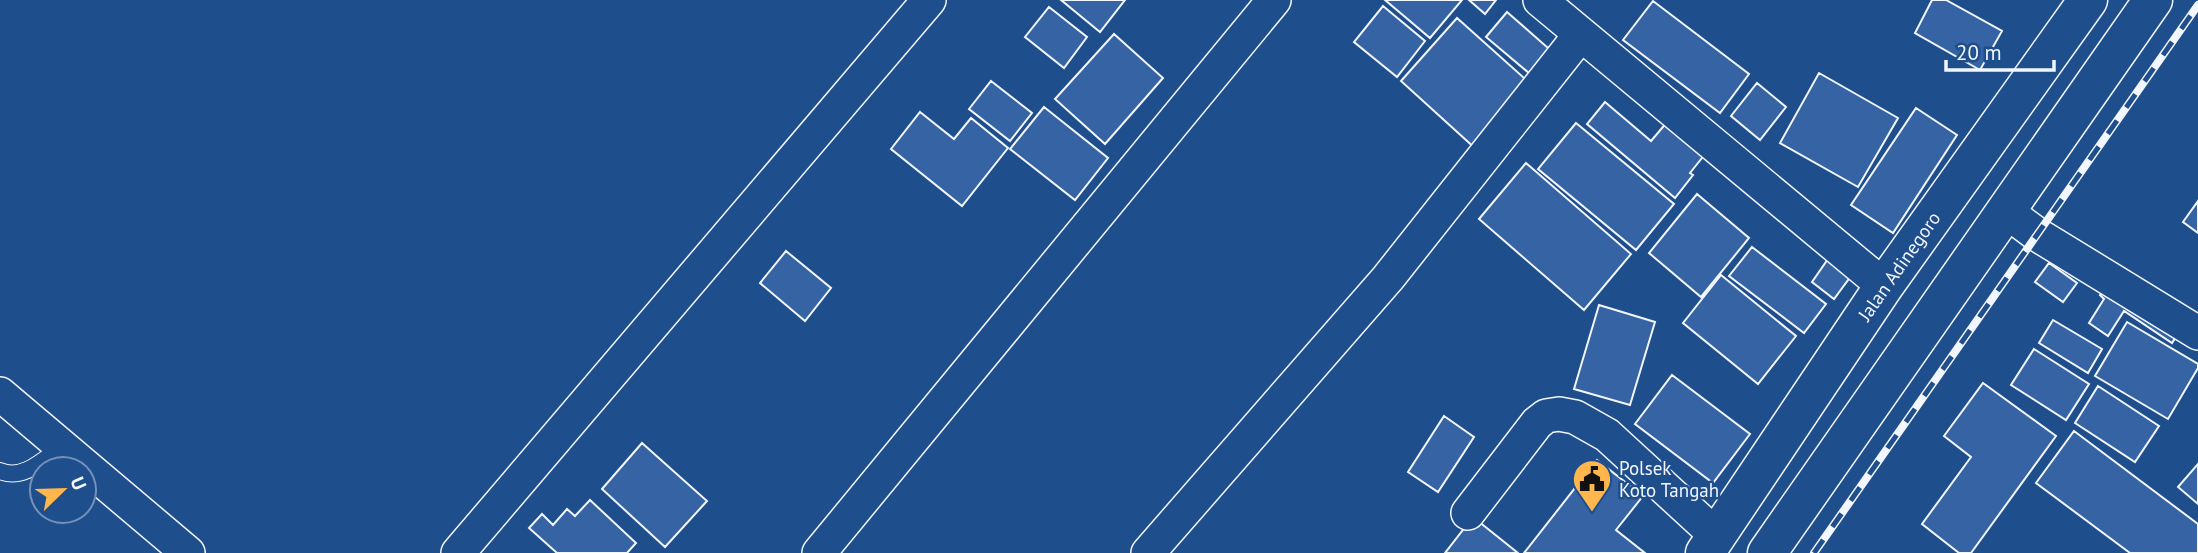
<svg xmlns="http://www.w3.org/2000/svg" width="2198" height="553" font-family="'PT Sans',sans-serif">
<rect width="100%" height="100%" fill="#1f4e8c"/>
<path fill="#3563a3" stroke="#f2f6ff" stroke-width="2" d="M 1061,0 L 1125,0 L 1100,32 Z
M 1385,0 L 1462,0 L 1430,38 Z
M 1469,0 L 1496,0 L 1485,14 Z
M 1932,0 L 1946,0 L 2002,31 L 1980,70 L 1915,33 Z
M 1653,1 L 1749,74 L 1720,113 L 1623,40 Z
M 1383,6 L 1425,41 L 1397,77 L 1354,42 Z
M 1049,7 L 1087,37 L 1064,68 L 1025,37 Z
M 1507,12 L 1556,55 L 1536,79 L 1486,37 Z
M 1457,18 L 1533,86 L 1477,150 L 1401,81 Z
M 1114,34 L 1163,78 L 1105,144 L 1055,99 Z
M 1819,73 L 1898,118 L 1858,187 L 1780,143 Z
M 991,81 L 1032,113 L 1010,141 L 969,109 Z
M 1757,83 L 1786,107 L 1760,140 L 1731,116 Z
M 1605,102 L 1651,141 L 1668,121 L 1706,153 L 1690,173 L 1693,175 L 1675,198 L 1587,124 Z
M 1044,107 L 1108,158 L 1075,200 L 1010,149 Z
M 1916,108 L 1957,135 L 1893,233 L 1851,205 Z
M 920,112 L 954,139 L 971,118 L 1008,148 L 962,206 L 891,149 Z
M 1576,123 L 1674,204 L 1636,250 L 1538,169 Z
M 1526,163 L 1631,254 L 1584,310 L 1479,219 Z
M 1697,194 L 1749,238 L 1701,297 L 1649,253 Z
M 2198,201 L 2198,233 L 2183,222 Z
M 1752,247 L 1826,304 L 1804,333 L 1729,276 Z
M 786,251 L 831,288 L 805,321 L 760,283 Z
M 1828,259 L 1851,276 L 1834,299 L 1812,282 Z
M 2049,263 L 2077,283 L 2063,302 L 2035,282 Z
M 1721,275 L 1796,336 L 1758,384 L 1683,323 Z
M 2110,280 L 2181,329 L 2172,343 L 2124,311 L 2108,336 L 2089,323 L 2104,299 L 2100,295 Z
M 1599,305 L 1655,322 L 1630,405 L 1574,389 Z
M 2053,320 L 2102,349 L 2088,373 L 2039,343 Z
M 2127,322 L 2198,364 L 2198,368 L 2168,419 L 2095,376 Z
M 2034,349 L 2089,384 L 2066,420 L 2011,385 Z
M 1672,375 L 1750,434 L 1713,483 L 1635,424 Z
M 1983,383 L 2056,436 L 1971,553 L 1959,553 L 1922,524 L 1971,457 L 1944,436 Z
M 2098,386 L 2159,426 L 2135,462 L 2075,423 Z
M 1444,416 L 1474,437 L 1438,492 L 1408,472 Z
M 2074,431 L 2198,524 L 2198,553 L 2130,553 L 2036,483 Z
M 642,443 L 707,501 L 665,547 L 602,489 Z
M 1597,460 L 1643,496 L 1616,530 L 1645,553 L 1524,553 Z
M 2198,464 L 2198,504 L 2178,487 Z
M 590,500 L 636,543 L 627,553 L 557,553 L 529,528 L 542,514 L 553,525 L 567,509 L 575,516 Z
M 1473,517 L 1518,553 L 1445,553 Z"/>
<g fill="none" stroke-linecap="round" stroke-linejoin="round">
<g stroke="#f2f6ff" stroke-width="18">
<path id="lane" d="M 0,471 C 23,481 44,459 61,447"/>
</g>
<g stroke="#f2f6ff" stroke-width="36">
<path id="street" d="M 1540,0 L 1884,286
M 2007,212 L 2038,235 L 2198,333
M 0,394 L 188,553
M 1468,513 L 1537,423 L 1546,416 L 1559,414 L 1575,417 L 1607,435 L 1717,536
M 458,553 L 929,0
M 819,553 L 1274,0
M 1148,553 L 1388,278 L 1581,34"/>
</g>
<g stroke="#f2f6ff" stroke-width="41">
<path id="highway" d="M 1705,553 L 1884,286 L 2088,0
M 1767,553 L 2153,0"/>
</g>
<use href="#lane" stroke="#1f4e8c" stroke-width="16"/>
<use href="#street" stroke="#1f4e8c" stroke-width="33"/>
<use href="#highway" stroke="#1f4e8c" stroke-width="38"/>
<g stroke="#f2f6ff" stroke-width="8">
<path id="rail" d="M 1814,553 L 2198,5"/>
</g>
<use href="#rail" stroke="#1f4e8c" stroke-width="5" stroke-dasharray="16" stroke-linecap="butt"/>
</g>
<defs>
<g id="civic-pin" transform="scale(2.0125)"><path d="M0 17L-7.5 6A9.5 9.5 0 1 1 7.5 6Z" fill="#ffb74d" stroke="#1f4e8c"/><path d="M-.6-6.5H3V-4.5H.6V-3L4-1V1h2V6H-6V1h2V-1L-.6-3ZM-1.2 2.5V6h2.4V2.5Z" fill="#111"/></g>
</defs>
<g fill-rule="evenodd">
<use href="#civic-pin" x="1592" y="479"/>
</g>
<g text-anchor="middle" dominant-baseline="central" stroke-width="5" stroke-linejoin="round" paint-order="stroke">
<g font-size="19" fill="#f2f6ff" stroke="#1f4e8c">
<text transform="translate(1899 266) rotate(-55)">Jalan Adinegoro</text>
</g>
<g font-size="19" fill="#f2f6ff" stroke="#1f4e8c" text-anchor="start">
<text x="1619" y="468">Polsek<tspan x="1619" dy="22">Koto Tangah</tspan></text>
</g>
</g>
<g transform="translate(63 490) rotate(67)"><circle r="33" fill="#1f4e8c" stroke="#7391ba" stroke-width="2"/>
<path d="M0-5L12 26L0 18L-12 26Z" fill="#ffb74d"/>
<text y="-10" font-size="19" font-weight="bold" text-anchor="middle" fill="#f2f6ff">U</text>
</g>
<path d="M1946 60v10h108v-10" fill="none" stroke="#f2f6ff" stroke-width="3.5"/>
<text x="1956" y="60" font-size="21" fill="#f2f6ff" stroke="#1f4e8c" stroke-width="5" paint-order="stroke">20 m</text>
</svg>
